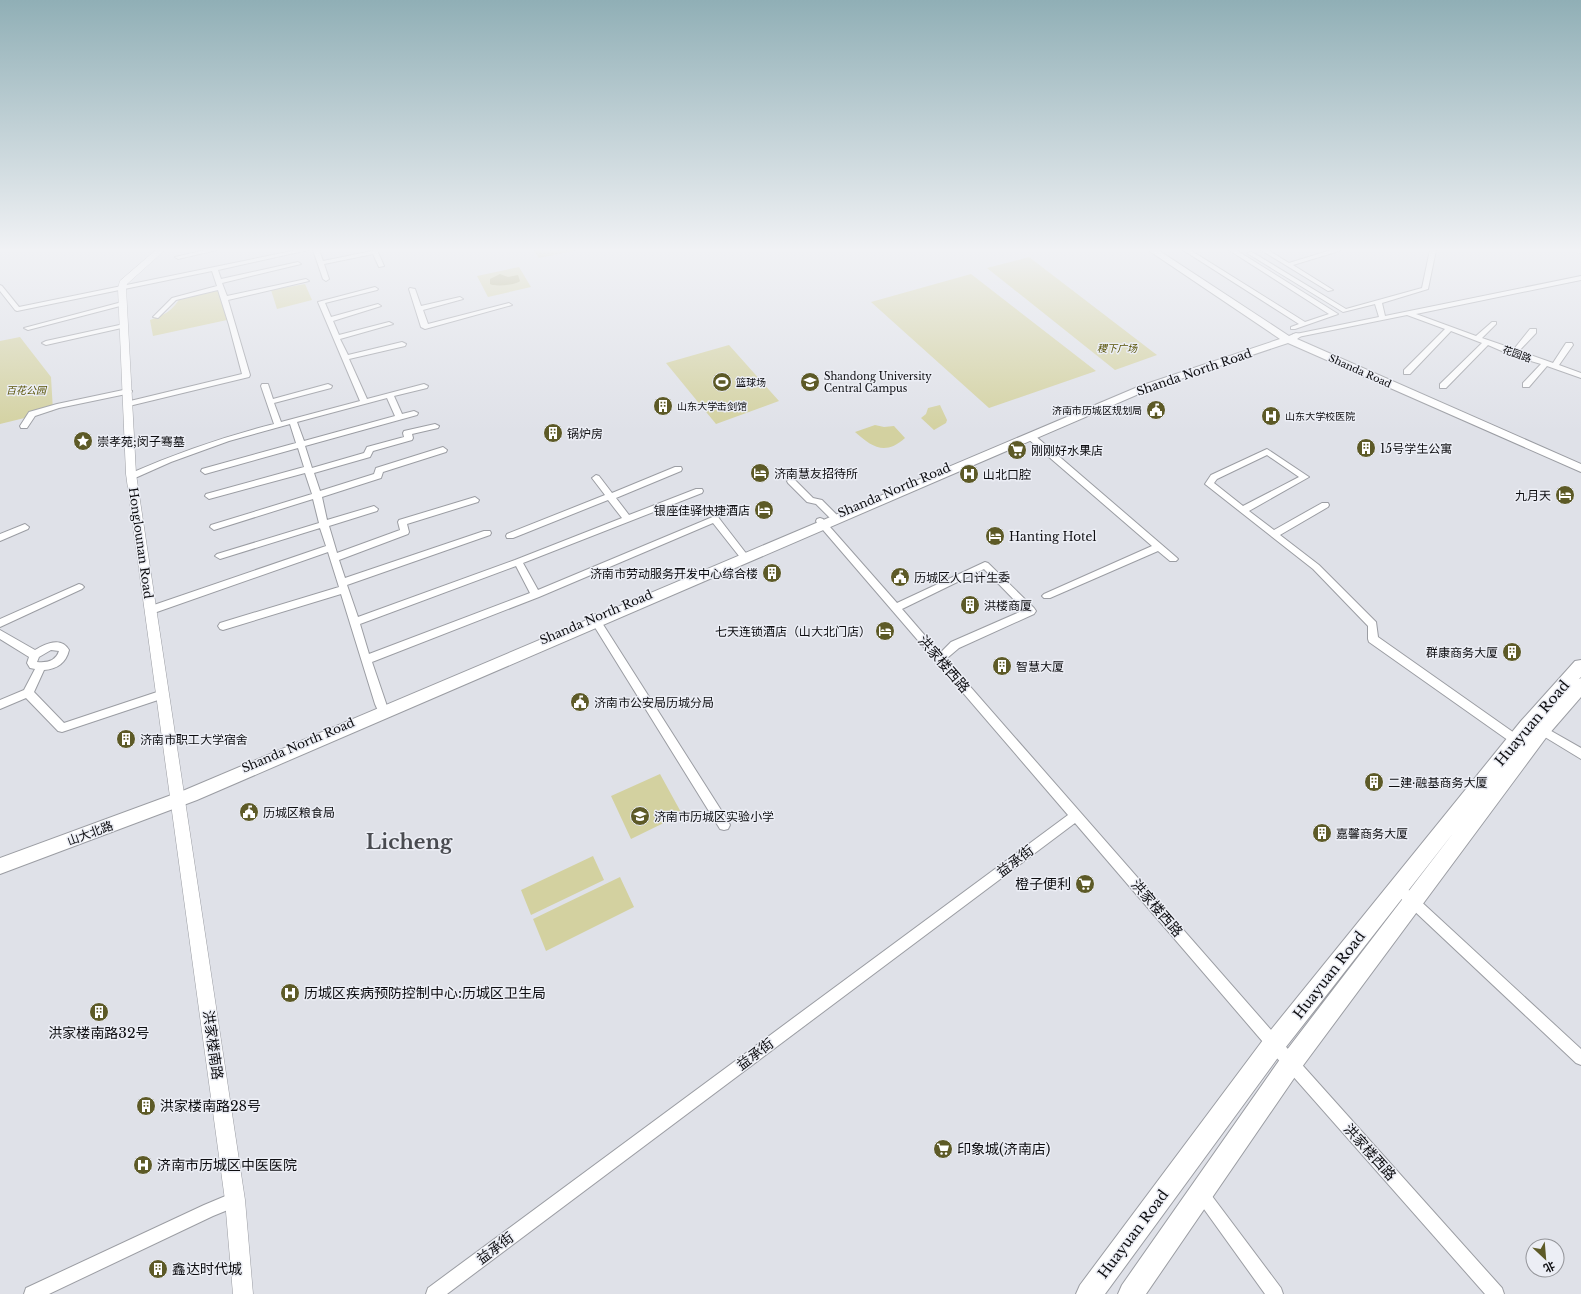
<svg xmlns="http://www.w3.org/2000/svg" width="1581" height="1294" font-family="'Libre Baskerville','Noto Sans SC',serif">
<rect width="100%" height="100%" fill="#dfe1e8"/>
<path fill="#d3d1a0" d="M 533,250 L 579,250 L 539,258 Z
M 1029,257 L 1153,352 L 1157,355 L 1115,370 L 987,268 Z
M 519,267 L 531,287 L 488,297 L 477,276 Z
M 971,274 L 1096,371 L 989,408 L 871,302 Z
M 305,284 L 312,300 L 277,309 L 271,290 Z
M 218,290 L 227,320 L 153,336 L 150,320 C 166,314 171,312 180,298 Z
M 20,337 L 51,377 L 53,411 L 0,424 L 0,341 Z
M 729,345 L 779,401 L 716,424 L 666,363 Z
M 940,405 L 947,420 L 946,423 L 934,430 L 921,418 L 926,414 L 928,408 Z
M 875,425 L 884,427 L 894,426 L 905,438 C 885,456 872,447 855,432 Z
M 660,774 L 682,814 L 631,839 L 611,796 Z
M 593,856 L 604,880 L 531,915 L 521,890 Z
M 620,877 L 634,907 L 546,951 L 533,919 Z"/>
<path fill="#aca86b" d="M 500,274 L 508,277 L 518,275 L 520,281 C 516,285 495,287 490,284 L 490,279 Z"/>
<g fill="none" stroke-linecap="round" stroke-linejoin="round">
<g stroke="#9b9da3" stroke-width="2">
<path id="minor" d="M 206,250 L 217,250 L 178,259 L 175,257 Z
M 297,250 L 308,250 L 218,270 L 221,279 L 298,262 L 301,264 L 222,283 L 227,296 L 306,279 L 309,281 L 228,300 L 250,375 L 249,377 L 129,406 L 125,404 L 126,402 L 242,374 L 229,325 L 218,290 L 176,300 L 158,318 L 153,317 L 172,298 L 217,286 L 212,271 L 17,311 L 15,310 L 0,291 L 0,285 L 2,286 L 19,307 Z
M 313,250 L 319,250 L 323,261 L 377,250 L 384,266 L 379,267 L 373,254 L 324,264 L 329,279 L 326,281 L 323,279 Z
M 1183,250 L 1190,250 L 1305,322 L 1329,314 L 1229,250 L 1236,250 L 1338,314 L 1295,329 L 1291,329 L 1291,327 L 1299,324 Z
M 1261,250 L 1268,250 L 1289,263 L 1331,250 L 1340,250 L 1339,251 L 1293,265 L 1333,290 L 1328,291 Z
M 1430,250 L 1436,250 L 1428,289 L 1382,303 L 1385,316 L 1581,276 L 1581,280 L 1416,314 L 1476,336 L 1492,322 L 1496,322 L 1496,324 L 1482,338 L 1514,349 L 1530,329 L 1536,329 L 1536,333 L 1519,351 L 1553,363 L 1566,343 L 1572,343 L 1573,345 L 1559,365 L 1581,373 L 1581,378 L 1547,366 L 1529,387 L 1523,387 L 1523,383 L 1541,364 L 1511,355 L 1488,345 L 1446,388 L 1440,388 L 1440,384 L 1482,343 L 1451,331 L 1410,374 L 1404,374 L 1404,370 L 1445,329 L 1407,315 L 1293,338 L 1293,334 L 1296,334 L 1379,317 L 1375,304 L 1343,312 L 1247,253 L 1252,252 L 1346,309 L 1422,288 Z
M 375,287 L 378,289 L 377,290 L 325,303 L 331,317 L 378,304 L 381,306 L 333,321 L 339,335 L 389,322 L 393,324 L 340,339 L 348,355 L 402,342 L 406,344 L 405,346 L 349,359 L 367,399 L 424,384 L 428,386 L 427,388 L 394,396 L 402,414 L 414,411 L 418,413 L 417,415 L 305,446 L 312,468 L 364,453 L 367,447 L 404,437 L 403,433 L 404,431 L 435,424 L 439,426 L 438,428 L 412,434 L 413,438 L 412,440 L 373,451 L 370,457 L 314,473 L 320,491 L 374,474 L 376,468 L 443,447 L 447,450 L 446,452 L 383,472 L 381,478 L 322,497 L 327,520 L 374,506 L 378,509 L 377,511 L 329,526 L 337,553 L 400,530 L 398,522 L 399,520 L 475,497 L 479,500 L 478,502 L 407,524 L 409,532 L 408,534 L 339,560 L 345,578 L 484,531 L 490,531 L 491,533 L 490,535 L 347,585 L 358,617 L 515,560 L 622,518 L 608,500 L 513,538 L 507,538 L 506,536 L 507,534 L 605,495 L 592,478 L 596,475 L 599,476 L 612,493 L 675,467 L 681,467 L 682,469 L 681,471 L 616,498 L 629,515 L 696,489 L 702,489 L 703,491 L 702,493 L 523,563 L 538,590 L 715,516 L 718,517 L 745,552 L 747,554 L 745,556 L 739,556 L 713,523 L 539,597 L 372,662 L 389,712 L 388,715 L 384,716 L 380,715 L 375,704 L 341,594 L 223,630 L 220,629 L 218,626 L 220,623 L 339,587 L 328,552 L 154,613 L 148,613 L 146,610 L 148,607 L 326,546 L 320,528 L 220,559 L 215,556 L 217,554 L 319,523 L 313,499 L 214,530 L 210,527 L 211,525 L 312,494 L 305,473 L 209,499 L 205,496 L 206,494 L 304,467 L 298,448 L 205,474 L 201,471 L 202,469 L 296,443 L 290,424 L 229,441 L 171,462 L 135,478 L 132,479 L 128,476 L 129,474 C 177,453 223,437 274,424 L 261,386 L 262,384 L 268,384 L 273,399 L 328,384 L 332,386 L 331,388 L 274,403 L 281,422 L 360,401 L 318,302 ZM 387,398 L 395,416 L 304,441 L 297,422 ZM 516,566 L 530,593 L 369,654 L 360,624 Z
M 410,288 L 415,289 L 421,306 L 460,297 L 463,299 L 423,310 L 428,324 L 509,303 L 512,305 L 425,329 L 421,327 L 409,289 Z
M 122,302 L 124,303 L 124,305 L 28,330 L 24,328 Z
M 124,324 L 126,325 L 126,327 L 46,345 L 42,343 L 46,341 Z
M 128,389 L 132,391 L 131,393 L 59,408 L 35,416 L 27,428 L 21,428 L 20,426 L 29,412 L 57,404 Z
M 1030,433 L 1033,434 L 1176,557 L 1178,559 L 1176,561 L 1170,561 L 1158,551 L 1050,598 L 1044,598 L 1042,596 L 1044,594 L 1152,546 L 1027,438 L 1026,436 Z
M 1267,449 L 1309,477 L 1249,511 L 1274,530 L 1322,503 L 1328,503 L 1329,505 L 1328,507 L 1280,535 L 1319,565 L 1376,622 L 1378,637 L 1520,737 L 1521,740 L 1520,743 L 1516,745 L 1512,743 L 1369,642 L 1368,639 L 1368,626 L 1313,569 L 1205,484 L 1211,475 ZM 1267,455 L 1299,477 L 1243,506 L 1214,483 L 1217,479 Z
M 791,478 L 794,479 L 813,498 L 822,500 L 836,514 L 837,516 L 836,518 L 830,518 L 816,504 L 807,502 L 788,483 L 787,481 Z
M 820,518 L 823,519 L 897,603 L 985,562 L 988,563 L 1034,608 L 1036,611 L 1034,614 L 959,648 L 946,659 L 1279,1039 L 1502,1288 L 1504,1294 L 1485,1294 L 1269,1049 L 1075,823 L 447,1294 L 426,1294 L 428,1288 L 1068,815 L 817,523 L 816,521 L 817,519 ZM 984,569 L 1024,610 L 951,642 L 940,653 L 902,609 Z
M 25,524 L 29,527 L 28,529 L 0,541 L 0,534 Z
M 79,584 L 82,585 L 84,587 L 82,589 L 0,627 L 0,619 Z
M 594,614 L 597,615 L 728,821 L 730,825 L 728,829 L 724,830 L 720,829 L 591,621 L 589,618 L 591,615 Z
M 0,630 L 35,650 C 45,644 61,636 69,650 C 66,663 57,669 44,670 L 34,692 L 64,723 L 163,690 L 167,691 L 168,694 L 167,697 L 62,732 L 58,731 L 26,698 L 0,709 L 0,700 L 24,690 L 35,669 L 30,668 L 27,663 L 29,657 L 0,639 ZM 51,650 L 59,651 C 56,661 47,663 37,662 L 39,657 Z
M 1539,724 L 1581,748 L 1581,759 L 1535,731 L 1534,728 L 1535,725 Z
M 1398,882 L 1402,884 L 1581,1049 L 1581,1065 L 1576,1063 L 1394,892 L 1392,888 L 1394,884 Z
M 1201,1185 L 1206,1188 L 1281,1288 L 1283,1294 L 1265,1294 L 1196,1198 L 1193,1193 L 1196,1188 Z
M 235,1192 L 240,1195 L 243,1200 L 240,1205 L 213,1216 L 49,1294 L 24,1294 L 26,1288 L 204,1205 Z"/>
</g>
<g stroke="#9b9da3" stroke-width="1">
<path id="tertiary" d="M 156,250 L 165,250 L 127,284 L 126,288 L 136,474 L 245,1200 L 253,1294 L 233,1294 L 225,1200 L 126,474 L 118,288 L 120,281 Z
M 1572,250 L 1581,250 L 1581,253 L 1573,252 Z"/>
</g>
<g stroke="#9b9da3" stroke-width="2">
<path id="secondary" d="M 1148,250 L 1158,250 L 1289,336 L 1296,333 L 1300,334 L 1301,336 L 1297,339 L 1581,464 L 1581,472 L 1288,343 L 1148,390 L 197,800 L 0,874 L 0,858 L 185,790 L 1140,386 L 1280,339 Z"/>
</g>
<g stroke="#9b9da3" stroke-width="2">
<path id="primary" d="M 1581,660 L 1581,677 L 1579,679 L 1581,678 L 1581,697 L 1548,735 L 1299,1071 L 1146,1294 L 1118,1294 L 1122,1285 L 1283,1055 L 1454,832 L 1282,1052 L 1105,1294 L 1076,1294 L 1080,1285 L 1266,1036 L 1521,721 L 1575,661 Z"/>
</g>
<use href="#minor" fill="#fff" fill-rule="evenodd"/>
<use href="#tertiary" fill="#fff" fill-rule="evenodd"/>
<use href="#secondary" fill="#fff" fill-rule="evenodd"/>
<use href="#primary" fill="#fff" fill-rule="evenodd"/>
</g>
<linearGradient id="sky" x2="0" y2="1"><stop stop-color="#90afb6"/><stop offset="0.58" stop-color="#f1f2f5"/><stop offset="1" stop-color="#f1f2f5" stop-opacity="0"/></linearGradient>
<rect width="1581" height="431" fill="url(#sky)"/>
<defs>
<g id="stadium-disc" transform="scale(1)"><circle r="9.5" fill="#5d5a27" stroke="#eceef5"/><path d="M0-5a6.5 5 0 1 0 0 10a6.5 5 0 1 0 0-10ZM-3.5-1.8h7v3.6h-7Z" fill="#fff"/></g>
<g id="university-disc" transform="scale(1)"><circle r="9.5" fill="#5d5a27" stroke="#eceef5"/><path d="M0-5L7-2L0 1L-7-2ZM-4 1L0 2.5L4 1V4Q0 6-4 4Z" fill="#fff"/></g>
<g id="building-disc" transform="scale(1)"><circle r="9.5" fill="#5d5a27" stroke="#eceef5"/><path d="M-4-6H4V6H1V3H-1V6H-4ZM-2.5-4.3h1.7v1.8h-1.7ZM.8-4.3h1.7v1.8H.8ZM-2.5-1h1.7V.8h-1.7ZM.8-1h1.7V.8H.8Z" fill="#fff"/></g>
<g id="civic-disc" transform="scale(1)"><circle r="9.5" fill="#5d5a27" stroke="#eceef5"/><path d="M-.6-6.5H3V-4.5H.6V-3L4-1V1h2V6H-6V1h2V-1L-.6-3ZM-1.2 2.5V6h2.4V2.5Z" fill="#fff"/></g>
<g id="hospital-disc" transform="scale(1)"><circle r="9.5" fill="#5d5a27" stroke="#eceef5"/><path d="M-5-5h3v3.5h4V-5h3V5h-3V1.5h-4V5h-3Z" fill="#fff"/></g>
<g id="sight-disc" transform="scale(1)"><circle r="9.5" fill="#5d5a27" stroke="#eceef5"/><path d="M0-6L1.8-2.2L6-1.7L2.9 1.2L3.7 5.4L0 3.3L-3.7 5.4L-2.9 1.2L-6-1.7L-1.8-2.2Z" fill="#fff"/></g>
<g id="supermarket-disc" transform="scale(1)"><circle r="9.5" fill="#5d5a27" stroke="#eceef5"/><path d="M-6-5.5h2.5l.6 2H6L4.5 2H-2.5L-4.4-4H-6ZM-1.5 3.2a1.3 1.3 0 1 0 .1 0ZM3 3.2a1.3 1.3 0 1 0 .1 0Z" fill="#fff"/></g>
<g id="hotel-disc" transform="scale(1)"><circle r="9.5" fill="#5d5a27" stroke="#eceef5"/><path d="M-6-4.5h1.5V1H6V5H4.5V3h-9V5H-6ZM-4 0a1.8 1.8 0 1 1 3.6 0ZM.5 0V-2.5h3Q6-2.5 6 0Z" fill="#fff"/></g>
<g id="school-disc" transform="scale(1)"><circle r="9.5" fill="#5d5a27" stroke="#eceef5"/><path d="M0-5L7-2L0 1L-7-2ZM-4 1L0 2.5L4 1V4Q0 6-4 4Z" fill="#fff"/></g>
</defs>
<g fill-rule="evenodd">
<use href="#stadium-disc" x="722" y="382"/>
<use href="#university-disc" x="810" y="382"/>
<use href="#building-disc" x="663" y="406"/>
<use href="#civic-disc" x="1156" y="410"/>
<use href="#hospital-disc" x="1271" y="416"/>
<use href="#building-disc" x="553" y="433"/>
<use href="#sight-disc" x="83" y="441"/>
<use href="#building-disc" x="1366" y="448"/>
<use href="#supermarket-disc" x="1017" y="450"/>
<use href="#hotel-disc" x="760" y="473"/>
<use href="#hospital-disc" x="969" y="474"/>
<use href="#hotel-disc" x="1565" y="495"/>
<use href="#hotel-disc" x="764" y="510"/>
<use href="#hotel-disc" x="995" y="536"/>
<use href="#building-disc" x="772" y="573"/>
<use href="#civic-disc" x="900" y="577"/>
<use href="#building-disc" x="970" y="605"/>
<use href="#hotel-disc" x="885" y="631"/>
<use href="#building-disc" x="1512" y="652"/>
<use href="#building-disc" x="1002" y="666"/>
<use href="#civic-disc" x="580" y="702"/>
<use href="#building-disc" x="126" y="739"/>
<use href="#building-disc" x="1374" y="782"/>
<use href="#civic-disc" x="249" y="812"/>
<use href="#school-disc" x="640" y="816"/>
<use href="#building-disc" x="1322" y="833"/>
<use href="#supermarket-disc" x="1085" y="884"/>
<use href="#hospital-disc" x="290" y="993"/>
<use href="#building-disc" x="99" y="1012"/>
<use href="#building-disc" x="146" y="1106"/>
<use href="#supermarket-disc" x="943" y="1149"/>
<use href="#hospital-disc" x="143" y="1165"/>
<use href="#building-disc" x="158" y="1269"/>
</g>
<g text-anchor="middle" dominant-baseline="central" stroke-width="3" stroke-linejoin="round" paint-order="stroke">
<g font-size="10" font-style="italic" fill="#585306" stroke="#eceef5">
<text x="1117" y="348">稷下广场</text>
<text x="26" y="390">百花公园</text>
</g>
<g font-size="10" fill="#0d0d10" stroke="#eceef5">
<text transform="translate(1517 354) rotate(20)">花园路</text>
<text transform="translate(1360 371) rotate(24)">Shanda Road</text>
</g>
<g font-size="10" fill="#0d0d10" stroke="#eceef5" text-anchor="start">
<text x="824" y="376">Shandong University<tspan x="824" dy="12">Central Campus</tspan></text>
<text x="736" y="382">篮球场</text>
<text x="677" y="406">山东大学击剑馆</text>
<text x="1142" y="410" text-anchor="end">济南市历城区规划局</text>
<text x="1285" y="416">山东大学校医院</text>
</g>
<g font-size="12" fill="#0d0d10" stroke="#eceef5">
<text transform="translate(1194 372) rotate(-19)">Shanda North Road</text>
<text transform="translate(894 490) rotate(-23)">Shanda North Road</text>
<text transform="translate(141 543) rotate(82)">Honglounan Road</text>
<text transform="translate(596 617) rotate(-23)">Shanda North Road</text>
<text transform="translate(298 745) rotate(-23)">Shanda North Road</text>
<text transform="translate(90 833) rotate(-20)">山大北路</text>
</g>
<g font-size="12" fill="#0d0d10" stroke="#eceef5" text-anchor="start">
<text x="567" y="433">锅炉房</text>
<text x="97" y="441">崇孝苑;闵子骞墓</text>
<text x="1380" y="448">15号学生公寓</text>
<text x="1031" y="450">刚刚好水果店</text>
<text x="774" y="473">济南慧友招待所</text>
<text x="983" y="474">山北口腔</text>
<text x="1551" y="495" text-anchor="end">九月天</text>
<text x="750" y="510" text-anchor="end">银座佳驿快捷酒店</text>
<text x="1009" y="536">Hanting Hotel</text>
<text x="758" y="573" text-anchor="end">济南市劳动服务开发中心综合楼</text>
<text x="914" y="577">历城区人口计生委</text>
<text x="984" y="605">洪楼商厦</text>
<text x="871" y="631" text-anchor="end">七天连锁酒店（山大北门店）</text>
<text x="1498" y="652" text-anchor="end">群康商务大厦</text>
<text x="1016" y="666">智慧大厦</text>
<text x="594" y="702">济南市公安局历城分局</text>
<text x="140" y="739">济南市职工大学宿舍</text>
<text x="1388" y="782">二建·融基商务大厦</text>
<text x="263" y="812">历城区粮食局</text>
<text x="654" y="816">济南市历城区实验小学</text>
<text x="1336" y="833">嘉馨商务大厦</text>
</g>
<g font-size="14" fill="#0d0d10" stroke="#eceef5">
<text transform="translate(944 664) rotate(49)">洪家楼西路</text>
<text transform="translate(1532 723) rotate(-50)">Huayuan Road</text>
<text transform="translate(1015 861) rotate(-37)">益承街</text>
<text transform="translate(1157 908) rotate(49)">洪家楼西路</text>
<text transform="translate(1329 975) rotate(-52)">Huayuan Road</text>
<text transform="translate(213 1045) rotate(82)">洪家楼南路</text>
<text transform="translate(755 1054) rotate(-37)">益承街</text>
<text transform="translate(1370 1152) rotate(48)">洪家楼西路</text>
<text transform="translate(1133 1234) rotate(-53)">Huayuan Road</text>
<text transform="translate(495 1248) rotate(-37)">益承街</text>
</g>
<g font-size="14" fill="#0d0d10" stroke="#eceef5" text-anchor="start">
<text x="1071" y="884" text-anchor="end">橙子便利</text>
<text x="304" y="993">历城区疾病预防控制中心:历城区卫生局</text>
<text x="99" y="1033" text-anchor="middle">洪家楼南路32号</text>
<text x="160" y="1106">洪家楼南路28号</text>
<text x="957" y="1149">印象城(济南店)</text>
<text x="157" y="1165">济南市历城区中医医院</text>
<text x="172" y="1269">鑫达时代城</text>
</g>
<g font-size="20" font-weight="bold" fill="#494b50" stroke="#eceef5">
<text x="409" y="842">Licheng</text>
</g>
</g>
<g transform="translate(1545 1258) rotate(154)"><circle r="19" fill="#eceef5" stroke="#939499"/>
<path d="M0-3L7 15L0 10L-7 15Z" fill="#5d5a27"/>
<text y="-6" font-size="11" font-weight="bold" text-anchor="middle" fill="#0d0d10">北</text>
</g>
</svg>
